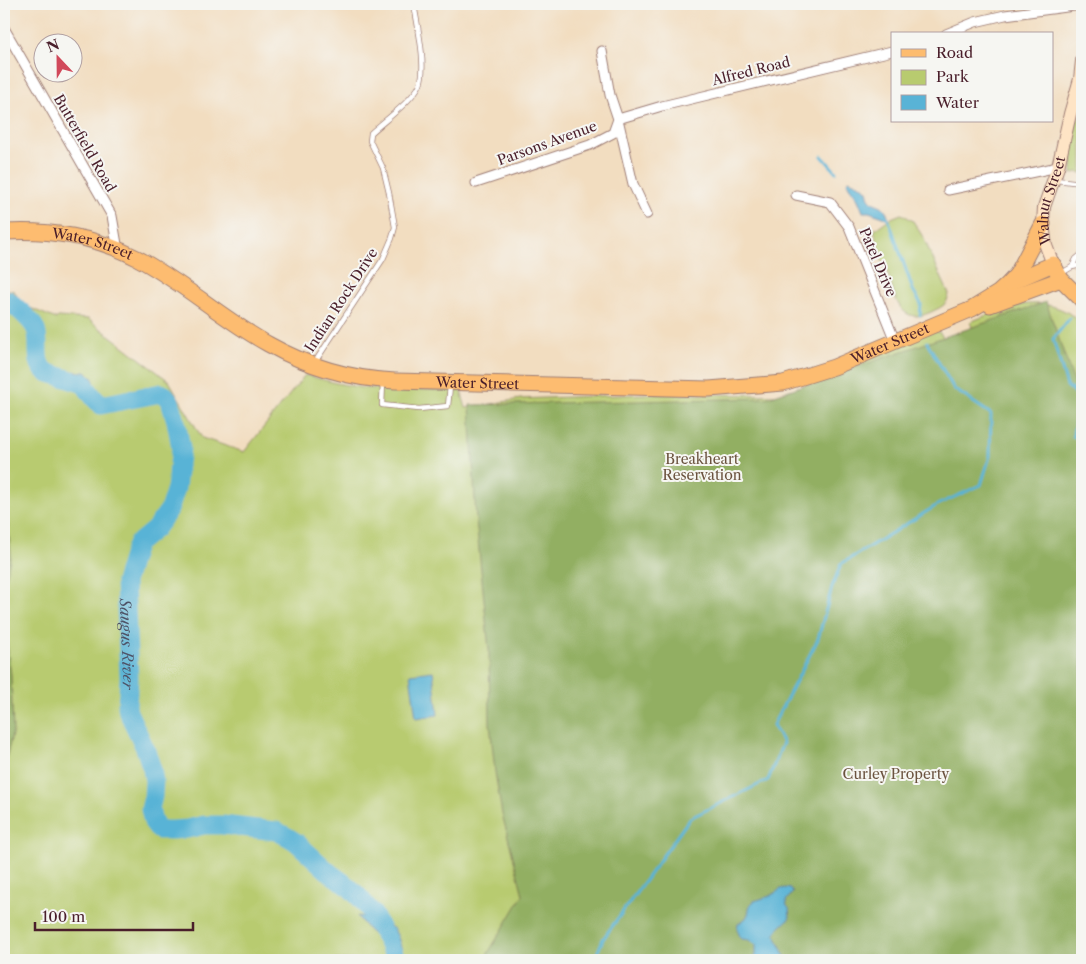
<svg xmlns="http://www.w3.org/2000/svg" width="1086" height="964" font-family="'Libre Caslon Text',serif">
<rect width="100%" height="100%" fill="#f6f6f2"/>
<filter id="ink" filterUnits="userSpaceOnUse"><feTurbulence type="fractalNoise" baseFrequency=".02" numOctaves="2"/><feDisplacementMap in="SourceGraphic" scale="10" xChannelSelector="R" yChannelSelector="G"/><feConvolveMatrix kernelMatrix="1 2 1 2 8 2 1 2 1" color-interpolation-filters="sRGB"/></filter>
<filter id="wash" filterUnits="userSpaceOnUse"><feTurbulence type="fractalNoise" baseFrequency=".0096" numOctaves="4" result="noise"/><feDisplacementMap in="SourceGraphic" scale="20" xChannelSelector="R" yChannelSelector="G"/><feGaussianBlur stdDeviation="1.12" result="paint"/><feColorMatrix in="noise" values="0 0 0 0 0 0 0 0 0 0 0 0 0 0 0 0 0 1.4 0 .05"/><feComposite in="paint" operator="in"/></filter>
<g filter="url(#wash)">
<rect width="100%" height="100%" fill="#f2ddc0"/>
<path fill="#b8cb6f" stroke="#81754d" d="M 1082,113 L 1082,173 L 1077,172 L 1072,174 L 1072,153 L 1076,123 Z
M 901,214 L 904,215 L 913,221 L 923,237 L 949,294 C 947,306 941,307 931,312 C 900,327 895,297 888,274 C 886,268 882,262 881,256 C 878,247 877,238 874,230 L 889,219 Z
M 9,290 L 14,291 L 21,303 L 28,307 L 56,319 L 58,317 L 88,319 L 169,381 L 202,438 L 244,452 L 305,375 L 336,383 L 363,388 L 461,391 L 466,408 L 521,399 L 644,394 L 783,395 L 844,371 L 929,330 L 939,332 L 945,339 L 988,367 L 970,322 C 1002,309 1033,294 1067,312 C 1072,315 1077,320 1082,323 L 1082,960 L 4,960 L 4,291 Z"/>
<path fill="#92af62" stroke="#6e6746" d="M 1046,302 L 1082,405 L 1082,960 L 484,960 L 523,895 L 502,814 L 495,772 L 490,723 L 489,650 L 476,520 L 470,405 L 766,398 Z
M 4,510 L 7,517 L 11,553 L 4,589 Z
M 4,620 L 11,675 L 13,731 L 4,767 Z"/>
<path fill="#59b3d6" stroke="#526980" d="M 849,180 C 856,183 863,185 867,191 C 868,194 868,197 870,199 C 876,208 884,200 889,219 L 869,212 L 863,212 C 861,207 859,201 856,196 C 853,191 849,188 847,182 Z
M 41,368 L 63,373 L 69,371 L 86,372 L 92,377 L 94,381 L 95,400 L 89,394 L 61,381 L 52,380 L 48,378 L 45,375 Z
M 433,671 L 438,715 L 416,718 L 410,674 Z
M 785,888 L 790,889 L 793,892 L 786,901 L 787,906 L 789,908 L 790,917 C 786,923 778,927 775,934 C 777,943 783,946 785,957 L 783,960 L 753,960 L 756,955 L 756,945 L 749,940 L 742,939 L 740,937 L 737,929 L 738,924 L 746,918 L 748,914 L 750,905 L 754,901 L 770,896 L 781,889 Z
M 357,916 L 374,918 L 387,924 L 394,929 L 398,937 L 405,960 L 389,960 L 379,939 L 369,931 Z"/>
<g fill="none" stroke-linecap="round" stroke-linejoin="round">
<path stroke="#59b3d6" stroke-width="3" d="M 822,156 L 836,172
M 885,215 L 888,218 L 913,290 L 921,304 L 920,315
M 1070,318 L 1053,339 L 1067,386 L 1079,396 L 1073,436 L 1082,439
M 590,960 L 596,956 L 603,939 L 690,818 L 768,780 L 783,743 L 773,725 L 818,639 L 832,587 L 841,564 L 939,504 L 981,485 L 990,456 L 991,414 L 954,389 L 927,342"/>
<path stroke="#59b3d6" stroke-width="19" id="s1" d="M 4,300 L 8,300 C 16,308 32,319 36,330 C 41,344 33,362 46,372 L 84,384 L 94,398 L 101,405 L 161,393 L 165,395 L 170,401 L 176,421 L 181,448 L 176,488 L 169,510 L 155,529 L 137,544 L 134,552 L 125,582 L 129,678 L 127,706 L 128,712 L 145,748 L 152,769 L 154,781 L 153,797 L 150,809 L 153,822 L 159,830 L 173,830 L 187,829 L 204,825 L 222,825 L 276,831 L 288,837 L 296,842 L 330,873 L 348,886 L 360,898 L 373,914 L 397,960"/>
</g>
</g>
<g filter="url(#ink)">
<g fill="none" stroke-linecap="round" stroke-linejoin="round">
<g stroke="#9e7e76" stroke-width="6">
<path id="service" d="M 1056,180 L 1082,183
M 1072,267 L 1076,259 L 1082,254
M 1060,274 L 1072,267 L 1082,265
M 315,362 L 383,259 L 392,238 L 395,227 L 389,193 L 383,168 L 370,141 L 371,133 C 384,121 414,99 420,84 C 427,65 417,24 414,4
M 383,382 L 382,405 L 419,409 L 448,406 L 450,386"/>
</g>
<g stroke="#9e7e76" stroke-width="11">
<path id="minor" d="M 4,28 L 112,216 L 118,250
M 946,34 L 975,22 L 1005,15 L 1082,5
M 602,51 L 610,95 L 618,119 L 633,184 L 647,214
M 476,183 L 590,145 L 613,133 L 618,119 L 662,106 L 892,51
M 948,190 L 1058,167
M 796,195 L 830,202 L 849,227 L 895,341"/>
</g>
<g stroke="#9e7e76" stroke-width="14">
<g id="secondary">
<path id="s2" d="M 1053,264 L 1046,246 L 1043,224 L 1044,207 L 1058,167 L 1070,114 L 1080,79 L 1082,61"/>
</g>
</g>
<g stroke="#9e7e76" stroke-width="17">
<g id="primary">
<path id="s3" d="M 4,232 C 49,229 97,237 137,258 C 183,282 222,319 268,344 C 307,366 350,379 395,381 L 709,389 L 783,383 L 834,367 L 972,309 L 998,293 L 1009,283 L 1053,264 L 1061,279 L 1082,300"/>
<path d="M 1009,283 L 1017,274 L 1043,224"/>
<path d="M 990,305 L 1061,279"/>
</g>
</g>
<use href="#service" stroke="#fff" stroke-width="4.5"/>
<use href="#minor" stroke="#fff" stroke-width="9"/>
<use href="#secondary" stroke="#fee4c5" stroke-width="12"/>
<use href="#primary" stroke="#fdbc6f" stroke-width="15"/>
</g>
</g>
<g text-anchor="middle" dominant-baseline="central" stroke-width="4" stroke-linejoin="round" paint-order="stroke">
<g font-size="14" fill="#4a1f2b" stroke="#f6f6f2">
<text transform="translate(751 71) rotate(-14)">Alfred Road</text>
<text transform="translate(85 143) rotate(60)">Butterfield Road</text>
<text transform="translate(547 143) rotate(-20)">Parsons Avenue</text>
<text stroke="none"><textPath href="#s2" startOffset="66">Walnut Street</textPath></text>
<text stroke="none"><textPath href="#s3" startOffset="90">Water Street</textPath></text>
<text transform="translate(878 262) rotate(67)">Patel Drive</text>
<text transform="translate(341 300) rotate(-57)">Indian Rock Drive</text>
<text stroke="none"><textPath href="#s3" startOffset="930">Water Street</textPath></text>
<text stroke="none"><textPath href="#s3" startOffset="510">Water Street</textPath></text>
</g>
<g font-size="14" fill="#6b533f" stroke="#f6f6f2">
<text x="702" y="459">Breakheart<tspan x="702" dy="16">Reservation</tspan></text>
<text x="896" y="774">Curley Property</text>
</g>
<g font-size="15" font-style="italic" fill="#4f5367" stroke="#f6f6f2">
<text stroke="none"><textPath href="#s1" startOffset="491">Saugus River</textPath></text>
</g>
</g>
<rect width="1086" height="964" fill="none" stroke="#f6f6f2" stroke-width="20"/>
<rect x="891" y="32" width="162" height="90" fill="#f6f6f2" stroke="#b1a0a2"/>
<rect x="901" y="49" width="25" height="8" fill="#fdbc6f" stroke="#b1a0a2"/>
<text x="936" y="58" font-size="15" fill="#4a1f2b">Road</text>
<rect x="901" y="70" width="25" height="15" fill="#b8cb6f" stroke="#b1a0a2"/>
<text x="936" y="82" font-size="15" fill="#4a1f2b">Park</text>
<rect x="901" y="95" width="25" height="15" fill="#59b3d6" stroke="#b1a0a2"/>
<text x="936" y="108" font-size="15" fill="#4a1f2b">Water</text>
<g transform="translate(58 58) rotate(338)"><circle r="24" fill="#f6f6f2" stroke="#b1a0a2"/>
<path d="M0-4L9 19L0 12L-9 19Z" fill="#d1495b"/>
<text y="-8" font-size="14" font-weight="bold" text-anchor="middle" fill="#4a1f2b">N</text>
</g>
<path d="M35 922v8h158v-8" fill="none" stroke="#4a1f2b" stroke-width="2.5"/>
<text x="42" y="922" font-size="15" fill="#4a1f2b" stroke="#f6f6f2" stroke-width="4" paint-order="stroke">100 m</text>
</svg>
